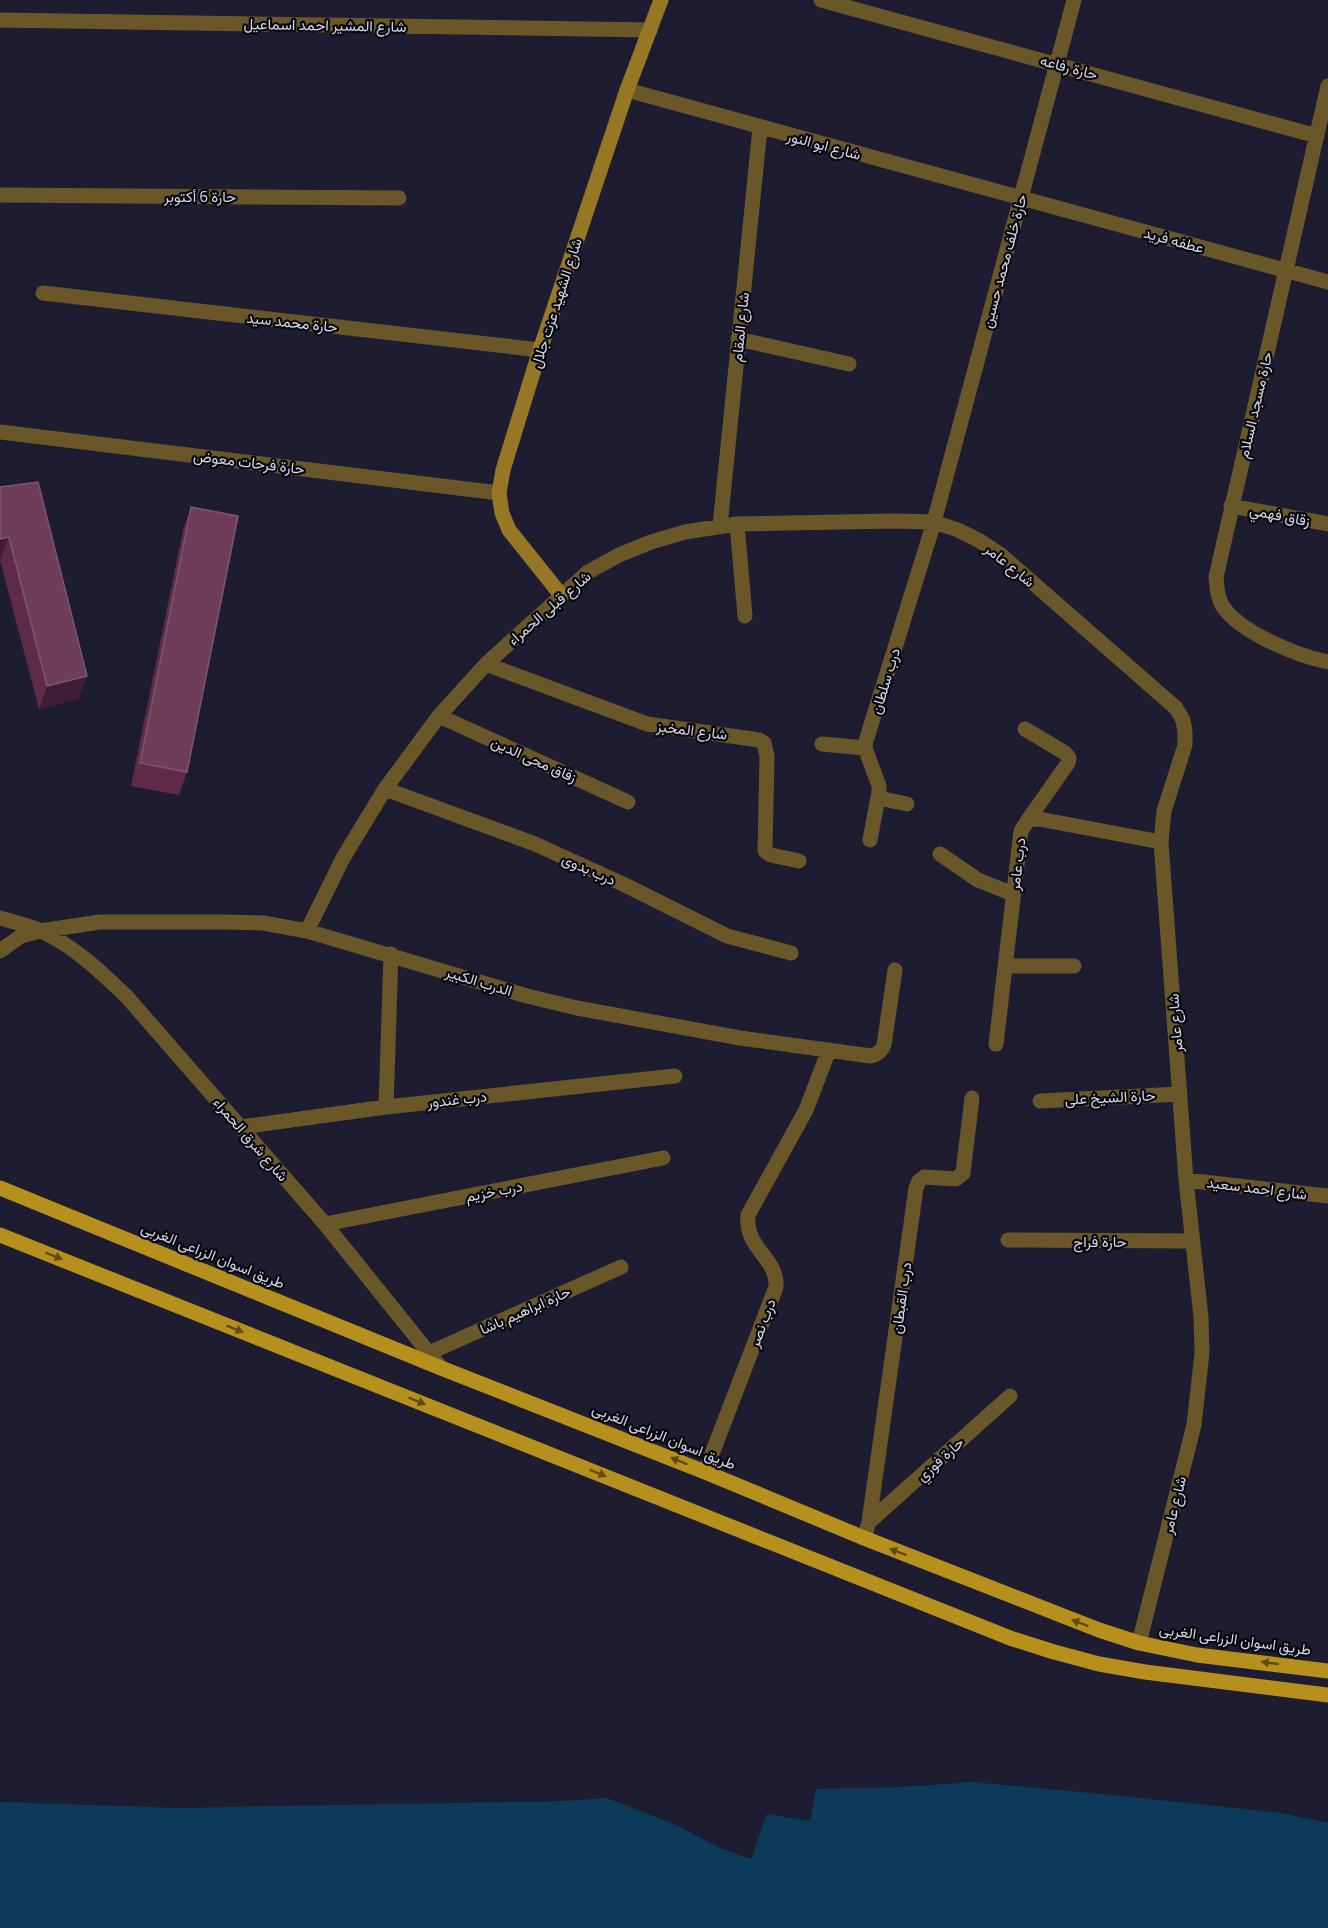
<svg xmlns="http://www.w3.org/2000/svg" width="1328" height="1928" font-family="'Titillium Web',Vazirmatn,sans-serif">
<rect width="100%" height="100%" fill="#1e1c30"/>
<path fill="#0b3a5a" d="M 972,1782 L 1122,1796 L 1282,1813 L 1328,1823 L 1328,1928 L 0,1928 L 0,1802 L 178,1808 L 564,1801 L 607,1798 L 676,1825 L 720,1848 L 751,1859 L 767,1814 L 810,1821 L 816,1789 L 903,1787 Z"/>
<g fill="none" stroke-linecap="round" stroke-linejoin="round">
<path stroke="#6a5729" stroke-width="15" d="M 821,0 L 1317,136
M 0,20 L 650,30
M 1328,86 L 1216,577 C 1217,587 1217,596 1222,605 C 1238,632 1298,656 1328,662
M 627,90 L 1328,282
M 0,195 L 399,198
M 43,293 L 540,350
M 738,339 L 849,364
M 0,432 L 499,493
M 1231,506 L 1328,524
M 737,524 L 745,616
M 720,526 L 760,128
M 486,664 L 647,724 L 759,740 L 764,743 L 767,756 L 765,851 L 771,855 L 799,861
M 439,716 L 628,802
M 1025,729 L 1065,753 L 1069,758 L 1068,763 L 1028,820
M 822,744 L 865,748
M 385,789 L 535,844 L 625,885 L 727,936 L 791,953
M 878,798 L 907,804
M 870,840 L 879,792 L 879,786 L 865,748 L 866,741 L 934,522 L 1074,0
M 940,854 L 978,880 L 1013,894
M 0,918 C 13,922 28,925 41,931 C 74,946 101,972 127,997 L 325,1224 L 441,1368
M 307,931 L 343,858 L 385,789 L 439,716 L 486,664 L 588,572 L 619,555 L 651,542 L 685,532 L 737,524 L 893,521 L 934,522 L 958,530 L 980,541 L 1001,555 L 1176,708 L 1183,720 L 1185,732 L 1185,745 L 1164,811 L 1161,842 L 1186,1180 L 1201,1317 L 1202,1353 L 1194,1425 L 1139,1643
M 0,951 L 21,936 L 40,931 L 100,922 L 224,922 L 263,923 L 307,931 L 527,996 L 577,1008 L 740,1038 L 871,1056 C 878,1054 882,1051 884,1045 L 895,970
M 1005,966 L 1074,966
M 996,1044 L 1021,831 L 1028,820 L 1039,819 L 1161,842
M 1040,1101 L 1180,1094
M 386,1107 L 391,954
M 241,1127 L 386,1107 L 675,1076
M 1186,1180 L 1328,1196
M 325,1224 L 663,1158
M 1008,1240 L 1192,1241
M 429,1353 L 621,1267
M 705,1472 L 776,1287 C 778,1257 744,1249 748,1215 L 806,1110 L 829,1050
M 869,1522 L 1010,1396
M 864,1538 L 869,1522 L 916,1188 L 919,1181 L 924,1177 L 956,1179 L 963,1173 L 972,1098"/>
<path stroke="#957726" stroke-width="15" d="M 561,595 L 509,530 L 502,513 L 499,493 L 503,470 L 540,350 L 627,90 L 661,0"/>
<path stroke="#b68f1c" stroke-width="15" d="M 0,1188 L 441,1368 L 705,1472 L 864,1538 L 1099,1630 L 1139,1643 L 1197,1655 L 1328,1671
M 0,1235 L 1010,1638 L 1054,1652 L 1099,1664 L 1145,1672 L 1328,1695"/>
</g>
<path fill="#602b48" d="M 0,487 L 87,676 L 78,699 L 39,709 L 0,560 Z
M 191,507 L 187,772 L 179,795 L 131,786 L 183,530 Z"/>
<path fill="#401d37" d="M 9,537 L 0,560 L 0,539 Z
M 87,676 L 78,699 L 39,709 L 47,686 Z"/>
<path fill="#6d3d59" stroke="#7d556e" stroke-width="1.5" d="M 38,482 L 87,676 L 47,686 L 9,537 L 0,539 L 0,487 Z
M 191,507 L 238,516 L 187,772 L 140,763 Z"/>
<defs><path id="oneway-solid" d="M-6-.8H1V-3.2L6.5 0L1 3.2V.8H-6Z" transform="scale(1.5)"/></defs>
<g fill="#5f4c16">
<use href="#oneway-solid" transform="translate(54 1256) rotate(22)"/>
<use href="#oneway-solid" transform="translate(235 1329) rotate(22)"/>
<use href="#oneway-solid" transform="translate(417 1401) rotate(22)"/>
<use href="#oneway-solid" transform="translate(679 1461) rotate(-158)"/>
<use href="#oneway-solid" transform="translate(598 1473) rotate(22)"/>
<use href="#oneway-solid" transform="translate(898 1552) rotate(-159)"/>
<use href="#oneway-solid" transform="translate(1080 1623) rotate(-159)"/>
<use href="#oneway-solid" transform="translate(1270 1663) rotate(-173)"/>
</g>
<g text-anchor="middle" dominant-baseline="central" stroke-width="4.5" stroke-linejoin="round" paint-order="stroke">
<g font-size="15" fill="#d6d6e4" stroke="#080810">
<text transform="translate(325 25) rotate(1)">شارع المشير احمد اسماعيل</text>
<text transform="translate(1069 67) rotate(15)">حارة رفاعه</text>
<text transform="translate(824 145) rotate(15)">شارع ابو النور</text>
<text x="200" y="196">حارة 6 أكتوبر</text>
<text transform="translate(1174 240) rotate(15)">عطفه فريد</text>
<text transform="translate(1004 261) rotate(-75)">حارة خلف محمد حسين</text>
<text transform="translate(556 303) rotate(-72)">شارع الشهيد عزت جلال</text>
<text transform="translate(292 322) rotate(6)">حارة محمد سيد</text>
<text transform="translate(740 327) rotate(-84)">شارع المقام</text>
<text transform="translate(1255 405) rotate(-77)">حارة مسجد السلام</text>
<text transform="translate(249 462) rotate(7)">حارة فرحات معوض</text>
<text transform="translate(1280 515) rotate(11)">زقاق فهمي</text>
<text transform="translate(1010 565) rotate(39)">شارع عامر</text>
<text transform="translate(549 608) rotate(-41)">شارع قبلى الحمراء</text>
<text transform="translate(885 681) rotate(-73)">درب سلطان</text>
<text transform="translate(692 730) rotate(7)">شارع المخبز</text>
<text transform="translate(534 759) rotate(24)">زقاق محى الدين</text>
<text transform="translate(1017 864) rotate(-83)">درب عامر</text>
<text transform="translate(589 869) rotate(24)">درب بدوى</text>
<text transform="translate(479 981) rotate(17)">الدرب الكبير</text>
<text transform="translate(1175 1023) rotate(-94)">شارع عامر</text>
<text transform="translate(1110 1097) rotate(-3)">حارة الشيخ على</text>
<text transform="translate(457 1099) rotate(-6)">درب غندور</text>
<text transform="translate(251 1139) rotate(49)">شارع شرق الحمراء</text>
<text transform="translate(1257 1188) rotate(7)">شارع احمد سعيد</text>
<text transform="translate(494 1191) rotate(-11)">درب خزيم</text>
<text x="1100" y="1241">حارة فراج</text>
<text transform="translate(213 1255) rotate(22)">طريق اسوان الزراعى الغربى</text>
<text transform="translate(901 1298) rotate(-82)">درب القبطان</text>
<text transform="translate(525 1310) rotate(-24)">حارة ابراهيم باشا</text>
<text transform="translate(762 1323) rotate(-69)">درب نصر</text>
<text transform="translate(664 1436) rotate(22)">طريق اسوان الزراعى الغربى</text>
<text transform="translate(940 1459) rotate(-42)">حارة فوزي</text>
<text transform="translate(1174 1505) rotate(-76)">شارع عامر</text>
<text transform="translate(1235 1639) rotate(8)">طريق اسوان الزراعى الغربى</text>
</g>
</g>
</svg>
